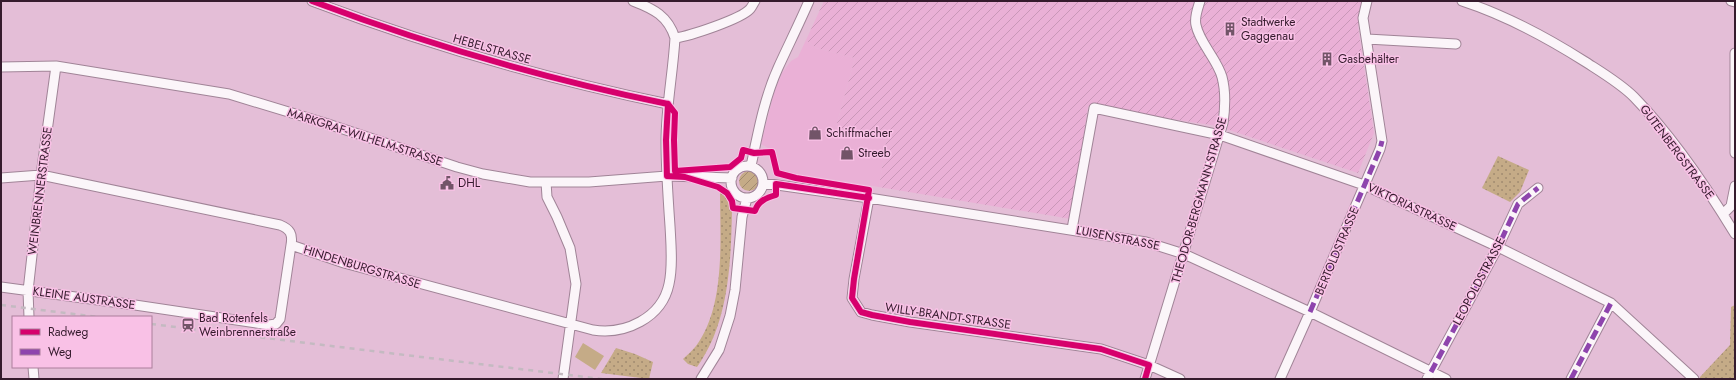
<svg xmlns="http://www.w3.org/2000/svg" width="1736" height="380" font-family="Jost,sans-serif">
<defs>
<pattern id="industrial-furrows" width="10" height="10" patternUnits="userSpaceOnUse"><rect width="10" height="10" fill="#eab0d6"/><path d="M-1 1l2-2M0 10L10 0M9 11l2-2" fill="none" stroke="#c997b8"/></pattern>
<pattern id="grass-dots" width="8" height="8" patternUnits="userSpaceOnUse"><rect width="8" height="8" fill="#c5ab87"/><path d="M2 2h.1M6 6h.1" fill="none" stroke="#a18a6f" stroke-width="1.8" stroke-linecap="round"/></pattern>
<pattern id="garden-furrows" width="10" height="10" patternUnits="userSpaceOnUse"><rect width="10" height="10" fill="#c5ab87"/><path d="M-1 1l2-2M0 10L10 0M9 11l2-2" fill="none" stroke="#a18a6f"/></pattern>
</defs>
<rect width="100%" height="100%" fill="#e4bed7"/>
<path fill="#eab0d6" d="M 806,40 L 816,48 L 855,58 L 836,127 L 887,136 L 879,187 L 780,171 L 775,152 L 761,144 L 774,93 L 782,73 L 791,61 L 798,57 Z"/>
<path fill="url(#industrial-furrows)" d="M 824,1 L 1364,1 L 1358,27 L 1374,133 L 1358,173 L 1217,126 L 1088,106 L 1071,219 L 879,187 L 887,136 L 836,127 L 855,58 L 816,48 L 806,40 Z"/>
<path fill="url(#grass-dots)" d="M 1498,156 L 1529,170 L 1520,192 L 1510,202 L 1482,188 Z
M 720,190 C 727,196 730,201 732,210 C 731,262 729,323 697,367 L 688,364 L 683,359 C 687,355 692,351 696,346 C 726,306 720,238 720,190 Z
M 1735,305 L 1735,379 L 1700,379 L 1700,377 L 1730,345 L 1731,307 Z
M 616,348 L 635,354 L 653,362 L 649,379 L 601,373 Z"/>
<path fill="url(#garden-furrows)" d="M739 181a10 10 0 1 1 20 0a10 10 0 1 1-20 0Z"/>
<path fill="#c5ab87" d="M 583,343 L 604,356 L 595,370 L 575,357 Z"/>
<g fill="none" stroke-linecap="round" stroke-linejoin="round">
<g stroke="#a08497" stroke-width="11">
<path id="minor" d="M 312,1 C 428,45 547,79 668,104
M 1462,1 C 1505,15 1546,37 1584,61 C 1601,72 1620,83 1634,97 C 1673,137 1706,186 1735,234
M 1731,1 L 1735,2
M 675,38 C 690,36 741,19 750,9 C 752,7 753,4 755,1
M 1367,39 L 1456,44
M 1735,53 L 1735,153
M 1,67 L 56,66 L 229,94 L 328,124 L 457,167 L 483,174 L 530,182 L 589,182 L 667,176 L 732,178
M 751,166 C 758,133 764,99 778,68 C 788,46 799,24 809,1
M731 182a16 16 0 1 1 32 0a16 16 0 1 1-32 0Z
M 1,178 L 41,175 L 280,225 C 290,229 293,234 291,245 L 344,263 L 593,330 C 625,335 662,318 669,284 C 673,266 671,245 670,226 C 668,198 666,170 666,141 C 666,107 673,73 675,38 C 668,16 654,9 633,1
M 546,182 L 547,197 L 557,217 L 570,248 L 576,284 L 563,379
M 763,183 L 869,198 L 1146,242 L 1184,254 L 1310,312 L 1446,379
M 869,198 L 854,279 L 852,298 L 861,312 L 872,315 L 910,322 L 1101,349 L 1149,365 L 1180,379
M 1723,214 L 1731,206 L 1735,186
M 1072,229 L 1094,108 L 1220,135 L 1364,185 L 1498,247 L 1611,303 L 1694,379
M 1,287 L 135,305 L 269,325 L 276,324 L 280,319 L 291,245
M 29,317 L 28,291 L 41,175 L 56,66
M 33,367 L 34,379
M 701,379 L 719,350 L 730,316 L 735,290 L 742,217 L 747,198
M 1145,379 L 1223,123 C 1225,109 1226,92 1222,77 C 1217,59 1199,42 1196,25 C 1194,17 1198,8 1200,1
M 1280,379 L 1310,312 L 1380,149 L 1382,141 L 1363,18 L 1367,1
M 1427,379 L 1498,247 L 1518,204 L 1538,188
M 1571,379 L 1611,303"/>
</g>
<use href="#minor" stroke="#fbf5f9" stroke-width="9"/>
<path stroke="#c4bac1" stroke-width="2.5" stroke-dasharray="5 5" stroke-linecap="butt" d="M 1,305 L 98,317
M 151,324 L 602,379"/>
<path stroke="#8e44ad" stroke-width="5" stroke-dasharray="10 5" stroke-linecap="butt" d="M 1310,312 L 1380,149 L 1382,141
M 1431,372 L 1498,247 L 1518,204 L 1538,188
M 1571,379 L 1611,303"/>
<g stroke="#f9c1e6" stroke-width="8">
<path id="cycleway" d="M 312,1 C 428,45 547,79 668,104
M 668,104 L 675,113 L 674,140 L 675,171 L 730,167 L 741,158 L 743,150 L 754,153 L 772,152 L 777,173 L 796,178 L 869,190 L 854,279 L 852,298 L 861,312 L 872,315 L 910,322 L 1101,349 L 1149,365 L 1145,379
M 668,104 L 666,140 L 667,176 L 685,177 L 718,187 L 727,193 L 732,201 L 733,208 L 755,211 C 758,201 766,198 776,195 L 776,184 L 869,198"/>
</g>
<use href="#cycleway" stroke="#d6006c" stroke-width="6"/>
</g>
<defs>
<g id="building-bare" transform="scale(1.08)"><path d="M-4-6H4V6H1V3H-1V6H-4ZM-2.5-4.3h1.7v1.8h-1.7ZM.8-4.3h1.7v1.8H.8ZM-2.5-1h1.7V.8h-1.7ZM.8-1h1.7V.8H.8Z" fill="#725468" stroke="#f9c1e6" stroke-width="2.5" paint-order="stroke"/></g>
<g id="shop-bare" transform="scale(1.08)"><path d="M-5-2.5h2.3a2.7 3.5 0 0 1 5.4 0H5L5.5 6h-11ZM-1.5-2.5h3a1.5 2.3 0 0 0-3 0Z" fill="#725468" stroke="#f9c1e6" stroke-width="2.5" paint-order="stroke"/></g>
<g id="civic-bare" transform="scale(1.08)"><path d="M-.6-6.5H3V-4.5H.6V-3L4-1V1h2V6H-6V1h2V-1L-.6-3ZM-1.2 2.5V6h2.4V2.5Z" fill="#725468" stroke="#f9c1e6" stroke-width="2.5" paint-order="stroke"/></g>
<g id="station-bare" transform="scale(1.08)"><path d="M-3-6H3Q5-6 5-4V2Q5 4 3 4L4.5 6H3L1.5 4h-3L-3 6H-4.5L-3 4Q-5 4-5 2V-4Q-5-6-3-6ZM-3.5-4v3h7v-3ZM-3.5 1v1.5H-2V1ZM2 1v1.5H3.5V1Z" fill="#725468" stroke="#f9c1e6" stroke-width="2.5" paint-order="stroke"/></g>
</defs>
<g fill-rule="evenodd">
<use href="#building-bare" x="1230" y="29"/>
<use href="#building-bare" x="1327" y="59"/>
<use href="#shop-bare" x="815" y="133"/>
<use href="#shop-bare" x="847" y="153"/>
<use href="#civic-bare" x="447" y="183"/>
<use href="#station-bare" x="188" y="325"/>
</g>
<g text-anchor="middle" dominant-baseline="central" stroke-width="3" stroke-linejoin="round" paint-order="stroke">
<g font-size="12" fill="#351b2d" stroke="#f9c1e6" text-anchor="start">
<text x="1241" y="22">Stadtwerke<tspan x="1241" dy="14">Gaggenau</tspan></text>
<text x="1338" y="59">Gasbehälter</text>
<text x="826" y="133">Schiffmacher</text>
<text x="858" y="153">Streeb</text>
<text x="458" y="183">DHL</text>
<text x="199" y="318">Bad Rotenfels<tspan x="199" dy="14">Weinbrennerstraße</tspan></text>
</g>
<g font-size="12" fill="#351b2d" stroke="#f9c1e6">
<text transform="translate(492 49) rotate(16)">HEBELSTRASSE</text>
<text transform="translate(365 137) rotate(18)">MARKGRAF-WILHELM-STRASSE</text>
<text transform="translate(1677 152) rotate(53)">GUTENBERGSTRASSE</text>
<text transform="translate(40 191) rotate(-83)">WEINBRENNERSTRASSE</text>
<text transform="translate(1199 200) rotate(-74)">THEODOR-BERGMANN-STRASSE</text>
<text transform="translate(1412 207) rotate(25)">VIKTORIASTRASSE</text>
<text transform="translate(1118 238) rotate(11)">LUISENSTRASSE</text>
<text transform="translate(1337 251) rotate(-67)">BERTOLDSTRASSE</text>
<text transform="translate(362 267) rotate(17)">HINDENBURGSTRASSE</text>
<text transform="translate(1479 281) rotate(-62)">LEOPOLDSTRASSE</text>
<text transform="translate(84 298) rotate(8)">KLEINE AUSTRASSE</text>
<text transform="translate(948 316) rotate(8)">WILLY-BRANDT-STRASSE</text>
</g>
</g>
<rect width="1736" height="380" fill="none" stroke="#351b2d" stroke-width="4"/>
<rect x="12" y="316" width="140" height="52" fill="#f9c1e6" stroke="#ab7f9c"/>
<rect x="20" y="329" width="20" height="6" fill="#d6006c" stroke="#ab7f9c"/>
<text x="48" y="336" font-size="12" fill="#351b2d">Radweg</text>
<rect x="20" y="349" width="20" height="6" fill="#8e44ad" stroke="#ab7f9c"/>
<text x="48" y="356" font-size="12" fill="#351b2d">Weg</text>
</svg>
